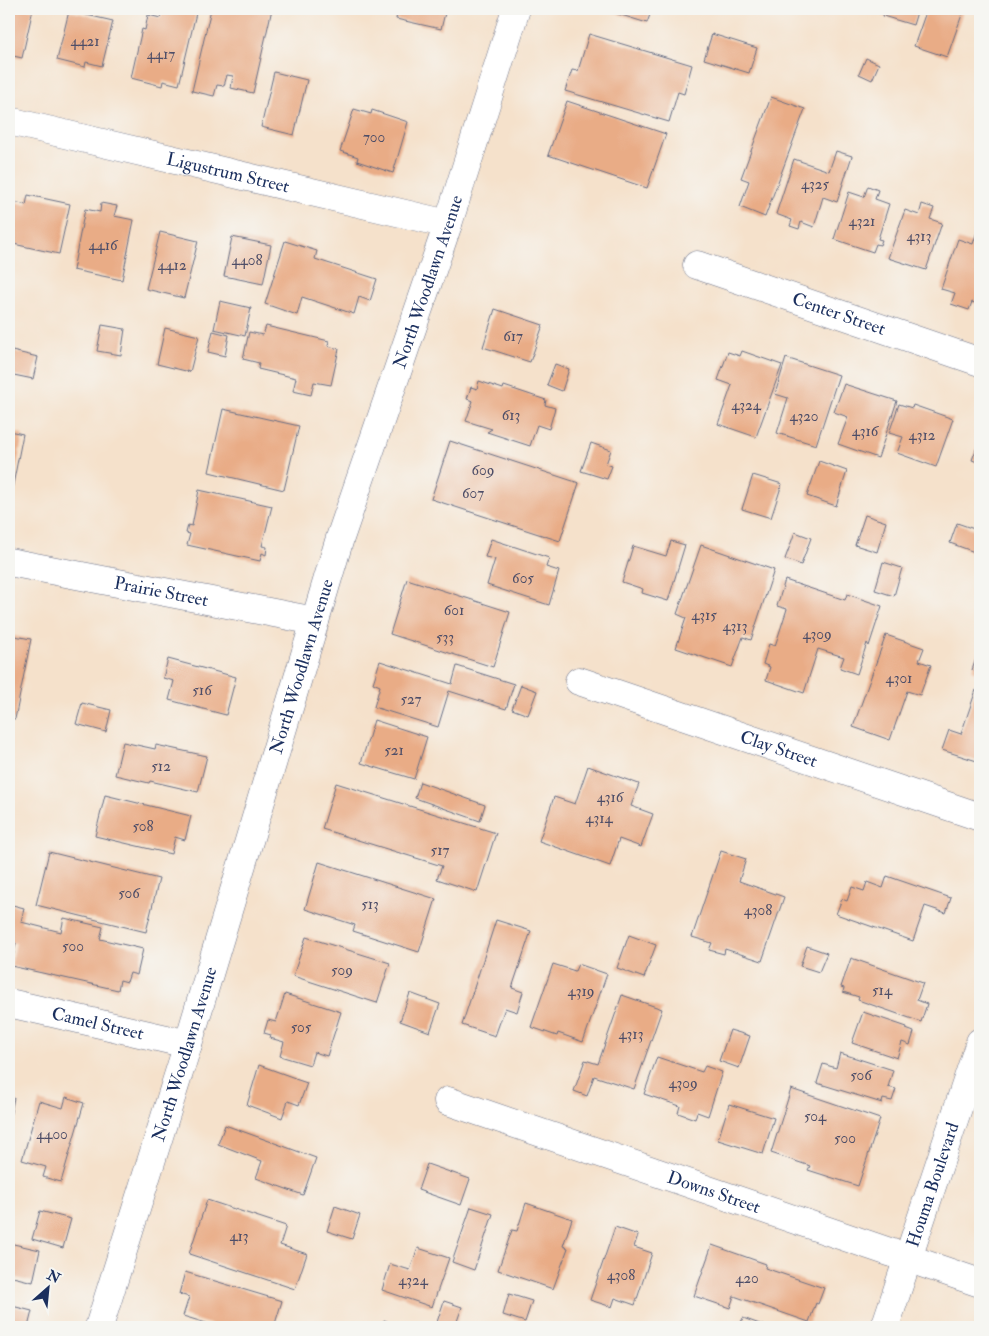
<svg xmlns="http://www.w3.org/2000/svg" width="989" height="1336" font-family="'IM FELL Double Pica',serif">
<rect width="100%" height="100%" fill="#f6f6f2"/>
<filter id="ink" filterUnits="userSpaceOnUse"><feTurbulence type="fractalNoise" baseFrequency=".02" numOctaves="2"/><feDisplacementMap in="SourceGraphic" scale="10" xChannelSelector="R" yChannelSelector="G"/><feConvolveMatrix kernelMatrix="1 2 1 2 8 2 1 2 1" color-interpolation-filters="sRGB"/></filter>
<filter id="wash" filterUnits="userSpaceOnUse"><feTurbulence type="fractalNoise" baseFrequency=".0096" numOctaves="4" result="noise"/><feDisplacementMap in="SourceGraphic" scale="20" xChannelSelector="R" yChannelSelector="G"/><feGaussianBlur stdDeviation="1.12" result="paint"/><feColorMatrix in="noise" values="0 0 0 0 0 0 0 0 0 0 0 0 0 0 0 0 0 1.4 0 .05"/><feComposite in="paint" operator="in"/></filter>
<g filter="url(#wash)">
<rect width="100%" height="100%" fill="#f5e1cb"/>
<g id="blocks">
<path fill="#e9ac86" d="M 9,9 L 33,9 L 22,58 L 9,55 Z
M 163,9 L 197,9 L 179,85 L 163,81 L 162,86 L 131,78 L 142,29 L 145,30 L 148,15 L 161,18 Z
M 211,9 L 272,9 L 253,93 L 231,88 L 233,76 L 227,75 L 224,86 L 217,85 L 214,96 L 192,91 Z
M 398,9 L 446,9 L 441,29 L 396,19 Z
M 602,9 L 652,9 L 647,23 Z
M 885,9 L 918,9 L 913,25 L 883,16 Z
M 927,9 L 964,9 L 947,57 L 914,46 Z
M 69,11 L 113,21 L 102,66 L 86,62 L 85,67 L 57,60 Z
M 589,34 L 692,65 L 684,94 L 678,92 L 669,122 L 565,91 L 572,70 L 578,71 Z
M 712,34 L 757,48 L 749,73 L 704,59 Z
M 866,58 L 879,64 L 872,80 L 859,74 Z
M 274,72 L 307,80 L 294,135 L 261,127 Z
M 771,97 L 805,109 L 765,217 L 740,207 L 749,181 L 741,178 Z
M 567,101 L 666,134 L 647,188 L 548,155 Z
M 354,109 L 371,114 L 372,110 L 408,122 L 393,173 L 357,161 L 358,157 L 340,151 Z
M 836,151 L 852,156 L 837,202 L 823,197 L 814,227 L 801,222 L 799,229 L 790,226 L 792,220 L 776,214 L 794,159 L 829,171 Z
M 868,186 L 878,190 L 875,199 L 889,204 L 878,239 L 882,240 L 880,245 L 876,244 L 873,252 L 834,239 L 849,192 L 864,197 Z
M 28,195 L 70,204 L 59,254 L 9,243 L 9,210 L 11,201 L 26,205 Z
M 101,203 L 117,206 L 114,216 L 134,220 L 122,280 L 73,270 L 85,209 L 100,212 Z
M 922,204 L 934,208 L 930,219 L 942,223 L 926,270 L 888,258 L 905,210 L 919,215 Z
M 980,222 L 980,305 L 972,302 L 969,310 L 951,304 L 955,293 L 941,289 L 958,239 L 973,244 Z
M 160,232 L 198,241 L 184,298 L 146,289 Z
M 232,237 L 271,245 L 263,284 L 224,276 Z
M 285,241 L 317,251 L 315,259 L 377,279 L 370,301 L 359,297 L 354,314 L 302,297 L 297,315 L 265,304 Z
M 220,301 L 251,308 L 245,336 L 214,329 Z
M 495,309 L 543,325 L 530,362 L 483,347 Z
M 102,325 L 125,329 L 121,355 L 97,351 Z
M 266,326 L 329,341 L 328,346 L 339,349 L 331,385 L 314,382 L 311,395 L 293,391 L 296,378 L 258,369 L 259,363 L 243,359 L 249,332 L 263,335 Z
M 165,328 L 199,336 L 190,372 L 157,364 Z
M 213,331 L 229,335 L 225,356 L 208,352 Z
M 12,351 L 38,357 L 33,379 L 9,374 Z
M 742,351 L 782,365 L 756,437 L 718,424 L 732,385 L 718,380 L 728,352 L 740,356 Z
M 786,358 L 839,375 L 816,445 L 777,433 L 788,398 L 775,394 Z
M 555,364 L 569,369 L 562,391 L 547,385 Z
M 479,381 L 503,389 L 504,386 L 546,400 L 545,405 L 555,408 L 549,429 L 537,425 L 530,446 L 487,432 L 492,429 L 466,421 L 473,401 L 467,399 L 471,387 L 477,389 Z
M 844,384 L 897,401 L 878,458 L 838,444 L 848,417 L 834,412 Z
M 899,404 L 912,408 L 913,405 L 953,419 L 936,467 L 897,453 L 903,437 L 889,433 Z
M 223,409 L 299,426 L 284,490 L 209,472 Z
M 9,431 L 23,434 L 10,500 L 9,500 Z
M 980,439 L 980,463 L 972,460 Z
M 450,441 L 579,483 L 560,541 L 431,499 Z
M 591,443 L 611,450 L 606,464 L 612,466 L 607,479 L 581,471 Z
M 819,461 L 847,471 L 836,506 L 807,496 Z
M 753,475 L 782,484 L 771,518 L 742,509 Z
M 199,490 L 272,506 L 262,546 L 267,547 L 266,555 L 262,553 L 260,561 L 187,545 L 190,534 L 186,533 L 188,525 L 192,526 Z
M 865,515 L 886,522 L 877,552 L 855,545 Z
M 957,523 L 980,531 L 980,554 L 950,543 Z
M 795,532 L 811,538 L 801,565 L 785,559 Z
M 491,539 L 549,558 L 546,567 L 559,571 L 549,605 L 487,585 L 495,559 L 485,557 Z
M 671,541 L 685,545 L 668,601 L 642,593 L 643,589 L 622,582 L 633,546 L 666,556 Z
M 701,545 L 774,570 L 751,640 L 743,637 L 732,667 L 676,648 L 686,618 L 677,614 Z
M 883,562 L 902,568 L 894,596 L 875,590 Z
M 407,579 L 510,612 L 493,667 L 390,634 Z
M 785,580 L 845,600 L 847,594 L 882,606 L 869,646 L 867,643 L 857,674 L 840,668 L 844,657 L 818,649 L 804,693 L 766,680 L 770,667 L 763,664 L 769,644 L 775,646 L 787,609 L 777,606 Z
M 9,635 L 31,639 L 15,719 L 9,718 Z
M 886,635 L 924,648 L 919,661 L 931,665 L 920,695 L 907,691 L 890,740 L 853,727 Z
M 978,653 L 980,654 L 980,673 L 972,670 Z
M 168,659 L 236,677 L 226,715 L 169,700 L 174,681 L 163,678 Z
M 380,661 L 452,684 L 457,666 L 514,684 L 506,709 L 449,691 L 438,727 L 374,707 L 380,686 L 373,683 Z
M 521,685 L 537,691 L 528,715 L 512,709 Z
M 976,690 L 980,691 L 980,762 L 942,750 L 949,730 L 961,734 Z
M 82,703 L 111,710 L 106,732 L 76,724 Z
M 374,720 L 427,737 L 414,779 L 361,763 Z
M 123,742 L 155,749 L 156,745 L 207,756 L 198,792 L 150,781 L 149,783 L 115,775 Z
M 588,766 L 639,784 L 631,806 L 653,814 L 641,847 L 619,839 L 610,866 L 539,841 L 554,797 L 575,804 Z
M 420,782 L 485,805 L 480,821 L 415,798 Z
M 336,783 L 496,833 L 477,892 L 437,879 L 442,866 L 322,829 Z
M 105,795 L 191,816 L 185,840 L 175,837 L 171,854 L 95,836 Z
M 721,851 L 746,859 L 739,881 L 784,897 L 762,961 L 725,949 L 724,954 L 709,950 L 712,943 L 692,937 Z
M 49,852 L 159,879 L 146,932 L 36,905 Z
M 319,862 L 436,899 L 419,952 L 353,931 L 355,925 L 305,909 Z
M 887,876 L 951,898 L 946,913 L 925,906 L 913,941 L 836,914 L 842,899 L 847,901 L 852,887 L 864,891 L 867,882 L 883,888 Z
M 9,904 L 24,908 L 21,922 L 61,932 L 64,918 L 103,927 L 100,939 L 143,949 L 137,975 L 130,973 L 127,982 L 120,980 L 118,990 L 11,966 L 16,943 L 9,942 Z
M 496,920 L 531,931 L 512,988 L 523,992 L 517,1012 L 505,1008 L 495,1036 L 462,1025 Z
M 629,935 L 656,945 L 644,978 L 617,968 Z
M 306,937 L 390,963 L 377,1003 L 293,976 Z
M 807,946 L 827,953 L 819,972 L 800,966 Z
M 851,958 L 923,983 L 917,1000 L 927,1004 L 921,1022 L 858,1000 L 859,997 L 843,992 L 844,988 L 841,987 Z
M 553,964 L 575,971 L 578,964 L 607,974 L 583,1042 L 558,1033 L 557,1036 L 531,1027 Z
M 410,993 L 440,1004 L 430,1032 L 400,1021 Z
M 285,994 L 341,1012 L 327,1056 L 314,1052 L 310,1065 L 280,1056 L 284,1042 L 270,1038 L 271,1035 L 264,1033 L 268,1020 L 276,1022 Z
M 622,995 L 662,1009 L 634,1089 L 594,1076 L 587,1096 L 574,1091 L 585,1060 L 598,1064 Z
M 863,1012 L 907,1027 L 906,1029 L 914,1032 L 910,1045 L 902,1042 L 897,1058 L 852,1043 Z
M 730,1030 L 750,1036 L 739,1068 L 719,1061 Z
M 840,1053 L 893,1070 L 888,1087 L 896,1089 L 892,1101 L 883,1099 L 882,1103 L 817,1083 L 823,1064 L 836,1068 Z
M 657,1057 L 702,1072 L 705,1066 L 722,1072 L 708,1116 L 697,1112 L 695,1119 L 678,1113 L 680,1106 L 644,1094 Z
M 259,1065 L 295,1078 L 295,1079 L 307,1083 L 299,1105 L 288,1101 L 282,1118 L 247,1105 Z
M 791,1089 L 880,1119 L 858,1186 L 808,1170 L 810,1166 L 771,1153 Z
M 9,1096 L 14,1098 L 10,1117 L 9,1117 Z
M 66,1097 L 84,1103 L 61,1182 L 43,1177 L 46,1167 L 22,1160 L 39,1101 L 63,1108 Z
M 729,1104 L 774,1118 L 763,1154 L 718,1140 Z
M 225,1125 L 316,1158 L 303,1195 L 256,1178 L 262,1161 L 218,1144 Z
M 427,1164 L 470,1179 L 461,1205 L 418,1190 Z
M 207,1200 L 286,1226 L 280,1245 L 307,1254 L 295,1289 L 189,1254 Z
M 526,1203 L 572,1219 L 563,1246 L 568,1248 L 553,1289 L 498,1270 L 512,1230 L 517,1231 Z
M 335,1206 L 360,1215 L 352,1239 L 327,1231 Z
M 471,1207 L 493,1214 L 474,1270 L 452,1262 Z
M 40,1211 L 71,1219 L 63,1248 L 32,1239 Z
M 615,1227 L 638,1235 L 634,1247 L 652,1253 L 635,1305 L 615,1298 L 612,1307 L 590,1300 Z
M 9,1243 L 40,1250 L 33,1282 L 9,1276 Z
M 712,1245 L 766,1264 L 765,1268 L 824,1288 L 818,1304 L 816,1303 L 809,1322 L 734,1296 L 730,1308 L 694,1296 Z
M 418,1248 L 449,1258 L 432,1307 L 382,1290 L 390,1264 L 410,1270 Z
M 185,1272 L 282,1301 L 274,1327 L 219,1327 L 183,1316 L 189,1297 L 179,1294 Z
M 509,1294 L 532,1301 L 525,1322 L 503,1315 Z
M 444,1301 L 462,1307 L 455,1327 L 437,1322 Z
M 12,1306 L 32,1311 L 28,1327 L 9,1327 L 9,1308 L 11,1309 Z
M 743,1318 L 768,1327 L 739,1327 Z
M 384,1320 L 402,1327 L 381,1327 Z"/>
</g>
</g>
<g filter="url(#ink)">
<use href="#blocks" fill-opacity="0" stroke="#676d84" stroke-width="1"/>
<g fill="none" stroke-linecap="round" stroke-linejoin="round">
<g stroke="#676d84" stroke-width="29">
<g id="minor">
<path id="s1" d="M 9,121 L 448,224"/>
<path id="s2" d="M 697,265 L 980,362"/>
<path id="s3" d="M 9,562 L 315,621"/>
<path id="s4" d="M 579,681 L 980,817"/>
<path id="s5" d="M 9,1003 L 188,1044"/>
<path id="s6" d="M 448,1101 L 980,1283"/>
<path id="s7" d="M 99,1327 L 188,1044 L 340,538 L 448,224 L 516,9"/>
<path id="s8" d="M 885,1327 L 980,1042"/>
</g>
</g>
<use href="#minor" stroke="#fff" stroke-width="28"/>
</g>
</g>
<g text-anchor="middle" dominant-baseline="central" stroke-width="4" stroke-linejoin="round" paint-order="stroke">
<g font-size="15" fill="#4e4e68">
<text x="85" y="41">4421</text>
<text x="161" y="54">4417</text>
<text x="374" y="137">700</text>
<text x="815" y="184">4325</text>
<text x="862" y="221">4321</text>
<text x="919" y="236">4313</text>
<text x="103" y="245">4416</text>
<text x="247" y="260">4408</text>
<text x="172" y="265">4412</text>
<text x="513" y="336">617</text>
<text x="746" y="405">4324</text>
<text x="511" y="415">613</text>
<text x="804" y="416">4320</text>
<text x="865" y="431">4316</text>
<text x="922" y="435">4312</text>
<text x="483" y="470">609</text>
<text x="473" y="493">607</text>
<text x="523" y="578">605</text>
<text x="454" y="610">601</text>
<text x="704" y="615">4315</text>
<text x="735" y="626">4313</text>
<text x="817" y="634">4309</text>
<text x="445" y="637">533</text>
<text x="899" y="678">4301</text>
<text x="202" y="690">516</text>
<text x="411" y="699">527</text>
<text x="394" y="750">521</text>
<text x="161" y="766">512</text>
<text x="610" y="797">4316</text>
<text x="599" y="818">4314</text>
<text x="143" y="826">508</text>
<text x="440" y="850">517</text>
<text x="129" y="893">506</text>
<text x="370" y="904">513</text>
<text x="758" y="910">4308</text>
<text x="73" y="946">500</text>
<text x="342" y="970">509</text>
<text x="882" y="990">514</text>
<text x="581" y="991">4319</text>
<text x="301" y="1027">505</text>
<text x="631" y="1034">4313</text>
<text x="861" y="1075">506</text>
<text x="683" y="1083">4309</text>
<text x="815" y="1116">504</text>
<text x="52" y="1134">4400</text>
<text x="845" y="1138">500</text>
<text x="239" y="1236">413</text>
<text x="621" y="1275">4308</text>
<text x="747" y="1278">420</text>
<text x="413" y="1280">4324</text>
</g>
<g font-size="18" fill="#1b2f5e" stroke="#f6f6f2">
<text stroke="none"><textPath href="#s1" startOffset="225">Ligustrum Street</textPath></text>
<text stroke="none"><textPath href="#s7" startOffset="1096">North Woodlawn Avenue</textPath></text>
<text stroke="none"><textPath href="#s2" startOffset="150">Center Street</textPath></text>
<text stroke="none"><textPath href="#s3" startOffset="155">Prairie Street</textPath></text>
<text stroke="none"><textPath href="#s7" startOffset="691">North Woodlawn Avenue</textPath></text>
<text stroke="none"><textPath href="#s4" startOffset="211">Clay Street</textPath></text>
<text stroke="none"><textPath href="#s5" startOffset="91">Camel Street</textPath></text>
<text stroke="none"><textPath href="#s7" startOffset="286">North Woodlawn Avenue</textPath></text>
<text stroke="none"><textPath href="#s8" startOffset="150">Houma Boulevard</textPath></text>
<text stroke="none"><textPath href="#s6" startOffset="281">Downs Street</textPath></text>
</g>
</g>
<rect width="989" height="1336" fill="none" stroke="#f6f6f2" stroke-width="30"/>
<g transform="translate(48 1288) rotate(27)" stroke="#f6f6f2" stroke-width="4" paint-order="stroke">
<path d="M0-4L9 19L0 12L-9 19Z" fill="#1b2f5e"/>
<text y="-8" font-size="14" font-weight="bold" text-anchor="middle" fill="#1b2f5e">N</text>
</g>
</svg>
